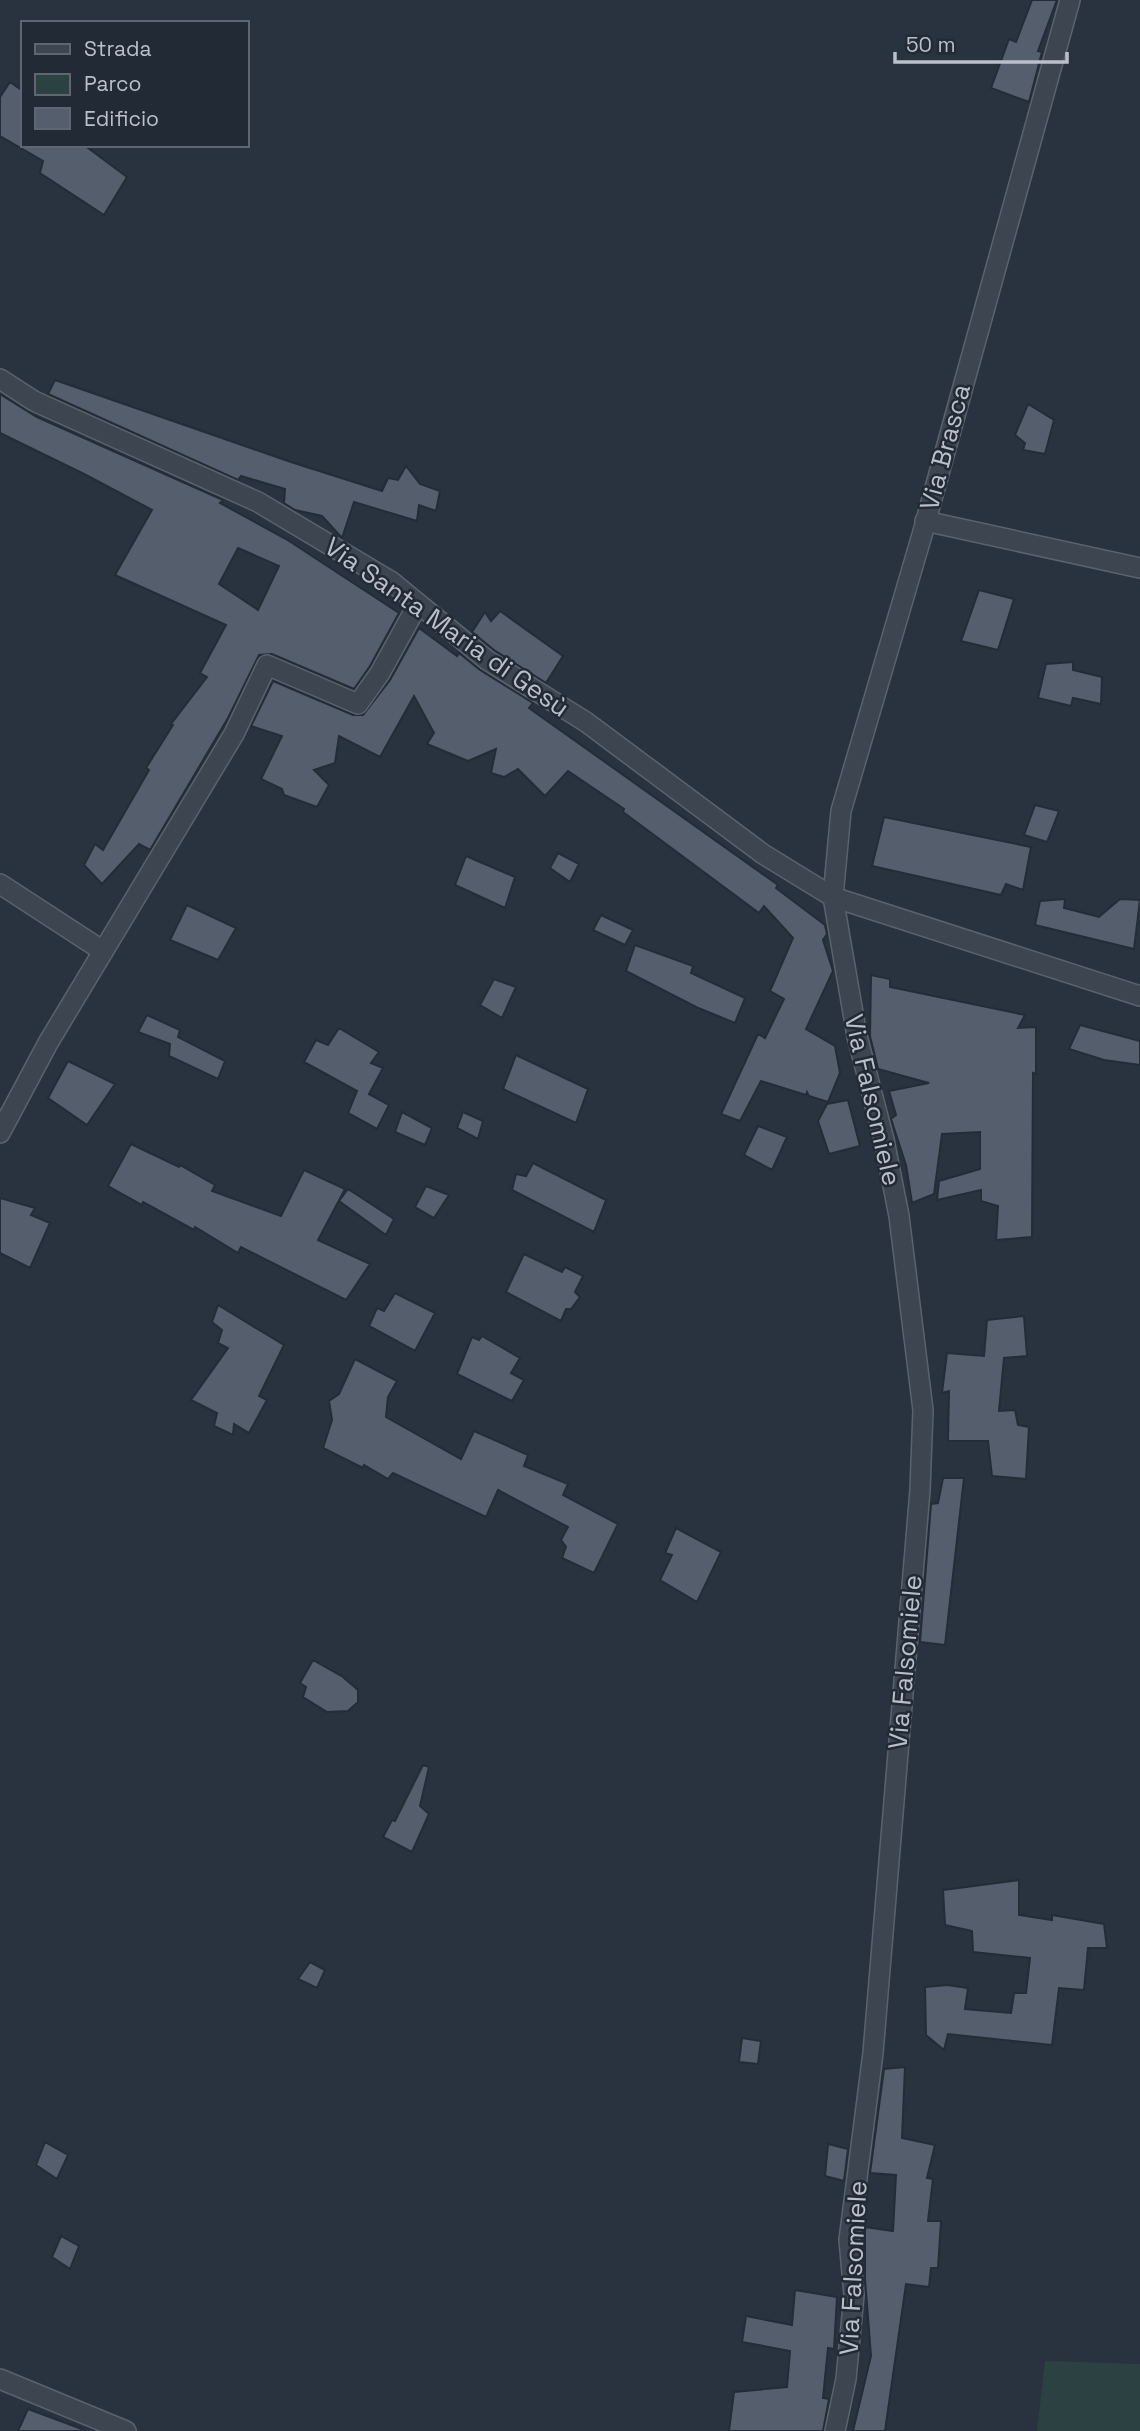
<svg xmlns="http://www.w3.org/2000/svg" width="1140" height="2431" font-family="'Space Grotesk',sans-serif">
<rect width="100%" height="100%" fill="#29333f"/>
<path fill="#2c4142" d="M 1045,2361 L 1140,2364 L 1140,2431 L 1037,2431 Z"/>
<path fill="#545e6d" stroke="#232c37" stroke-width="2" fill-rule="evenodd" d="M 1032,0 L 1057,0 L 1038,51 L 1042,52 L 1029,102 L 991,88 L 1009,39 L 1016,42 Z
M 10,82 L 23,91 L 23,145 L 84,145 L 127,177 L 104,215 L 40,173 L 43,161 L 0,136 L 0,97 Z
M 55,380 L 291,462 L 382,491 L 388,478 L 398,480 L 406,466 L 420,484 L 440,491 L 436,511 L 419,505 L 417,521 L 354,502 L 342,538 L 322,516 L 295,510 L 284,503 L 285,489 L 241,476 L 238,480 L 48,394 Z
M 0,394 L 37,417 L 223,500 L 220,503 L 286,539 L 399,613 L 370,666 L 354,689 L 272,654 L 259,655 L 228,718 L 150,850 L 139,844 L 102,884 L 84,865 L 95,844 L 103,850 L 149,770 L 146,768 L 173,725 L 171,724 L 207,677 L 200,673 L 226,625 L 115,575 L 152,510 L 86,475 L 0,433 ZM 238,548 L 279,566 L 258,610 L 219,584 Z
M 1028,404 L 1054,420 L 1045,454 L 1023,450 L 1025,443 L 1015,435 Z
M 979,590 L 1014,599 L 998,650 L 961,641 Z
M 500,611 L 563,656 L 546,683 L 494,650 L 472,632 L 485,612 L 491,621 Z
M 419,628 L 457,656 L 459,653 L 480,670 L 533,703 L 529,708 L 778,885 L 776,888 L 825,925 L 827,934 L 823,940 L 833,971 L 806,1029 L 835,1046 L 840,1073 L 828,1102 L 809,1096 L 807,1092 L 806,1095 L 761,1081 L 740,1121 L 721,1114 L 758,1034 L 765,1038 L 784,999 L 770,991 L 793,938 L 764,906 L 759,913 L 623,812 L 624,809 L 568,771 L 545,796 L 518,769 L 504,777 L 491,773 L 496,749 L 468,761 L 427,744 L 434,733 L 414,696 L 380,757 L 339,736 L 335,763 L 314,770 L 329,785 L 317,807 L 284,795 L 282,789 L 261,779 L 282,736 L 251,726 L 273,681 L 353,715 L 363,715 L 390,680 Z
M 1073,662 L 1073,670 L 1102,677 L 1101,704 L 1073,698 L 1071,706 L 1038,698 L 1046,664 Z
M 1035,805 L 1059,811 L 1047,842 L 1024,835 Z
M 884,817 L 1031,847 L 1023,890 L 1006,884 L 1001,895 L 872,866 Z
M 558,853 L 579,864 L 570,882 L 550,868 Z
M 466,856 L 515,877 L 505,908 L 455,885 Z
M 1065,899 L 1064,908 L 1099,917 L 1120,899 L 1140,900 L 1134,949 L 1035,925 L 1040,901 Z
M 187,905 L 236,928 L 218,960 L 170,940 Z
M 601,915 L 633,930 L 625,945 L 593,930 Z
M 635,945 L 693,966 L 691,973 L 745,998 L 735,1023 L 696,1007 L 626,971 Z
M 871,975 L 890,979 L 890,987 L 1025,1015 L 1018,1028 L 1036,1027 L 1036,1074 L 1033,1073 L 1032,1237 L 996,1240 L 998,1206 L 981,1201 L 981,1190 L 937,1200 L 939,1181 L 980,1169 L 980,1132 L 942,1134 L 934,1194 L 912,1203 L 906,1165 L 891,1119 L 896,1115 L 889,1091 L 929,1083 L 878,1069 L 870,1036 Z
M 494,979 L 516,987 L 502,1018 L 480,1005 Z
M 147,1015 L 180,1030 L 178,1037 L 225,1061 L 218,1079 L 169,1056 L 170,1044 L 138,1032 Z
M 1080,1025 L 1140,1041 L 1140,1065 L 1104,1060 L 1069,1049 Z
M 339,1028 L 379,1052 L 371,1063 L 383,1068 L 369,1094 L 389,1105 L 377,1129 L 348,1113 L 357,1091 L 304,1062 L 316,1040 L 328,1045 Z
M 516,1055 L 588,1089 L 576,1123 L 503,1089 Z
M 68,1061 L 115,1084 L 87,1125 L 48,1098 Z
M 848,1100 L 860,1146 L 829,1154 L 818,1121 L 827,1104 Z
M 402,1112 L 432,1128 L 425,1145 L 395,1132 Z
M 463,1112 L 483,1121 L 478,1139 L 457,1128 Z
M 758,1126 L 787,1137 L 772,1170 L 744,1155 Z
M 131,1144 L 179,1167 L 180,1165 L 215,1185 L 212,1191 L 281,1216 L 304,1170 L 345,1189 L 318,1240 L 370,1264 L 346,1300 L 241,1247 L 238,1253 L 195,1227 L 194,1230 L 143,1202 L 142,1205 L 108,1186 Z
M 533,1163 L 606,1200 L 594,1232 L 512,1190 L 516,1174 L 526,1176 Z
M 426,1186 L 449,1195 L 434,1218 L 415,1207 Z
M 348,1189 L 394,1219 L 386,1235 L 339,1201 Z
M 0,1198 L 35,1208 L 31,1215 L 50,1223 L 30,1268 L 0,1253 Z
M 524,1254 L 562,1272 L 565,1267 L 583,1276 L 575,1292 L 580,1297 L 571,1309 L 566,1309 L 561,1321 L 506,1292 Z
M 395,1293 L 435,1313 L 415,1351 L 369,1326 L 377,1308 L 384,1311 Z
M 218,1305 L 284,1345 L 259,1396 L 267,1400 L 249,1433 L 234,1424 L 233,1435 L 214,1426 L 217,1413 L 191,1400 L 228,1348 L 218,1343 L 222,1330 L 212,1322 Z
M 1024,1316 L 1027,1356 L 1004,1358 L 999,1411 L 1015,1410 L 1018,1425 L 1029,1427 L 1026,1479 L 992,1476 L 988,1441 L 948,1441 L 949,1391 L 942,1393 L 947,1353 L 984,1356 L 987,1320 Z
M 482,1336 L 520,1358 L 511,1373 L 524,1380 L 512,1401 L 457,1374 L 472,1337 L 479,1340 Z
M 355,1359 L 397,1381 L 388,1397 L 386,1417 L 461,1459 L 474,1431 L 528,1455 L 524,1466 L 568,1484 L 563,1495 L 618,1524 L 594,1573 L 562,1558 L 566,1547 L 561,1540 L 568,1527 L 498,1490 L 486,1517 L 393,1473 L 388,1479 L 364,1465 L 363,1468 L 323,1448 L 332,1420 L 329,1401 L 339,1394 Z
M 943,1478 L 964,1478 L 945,1645 L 920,1642 L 931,1504 L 938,1503 Z
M 676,1528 L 721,1552 L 697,1602 L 660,1580 L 672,1555 L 665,1553 Z
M 313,1660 L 343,1677 L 358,1690 L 358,1702 L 348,1711 L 327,1712 L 303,1697 L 306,1687 L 300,1683 Z
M 423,1765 L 429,1767 L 420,1806 L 429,1814 L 412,1852 L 383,1837 L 392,1820 L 395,1821 Z
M 1019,1880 L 1019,1915 L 1052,1920 L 1052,1915 L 1104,1924 L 1107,1948 L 1088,1948 L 1084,1990 L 1059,1988 L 1052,2045 L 948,2034 L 944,2050 L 926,2035 L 925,1987 L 947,1985 L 968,1988 L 965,2009 L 1011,2013 L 1014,1993 L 1026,1993 L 1030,1958 L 973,1952 L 972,1931 L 945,1925 L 943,1890 Z
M 310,1962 L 325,1970 L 317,1988 L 298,1979 Z
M 742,2038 L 761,2041 L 758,2064 L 739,2062 Z
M 905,2067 L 902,2138 L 935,2145 L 927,2178 L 933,2179 L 928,2221 L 941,2221 L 938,2268 L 931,2268 L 929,2287 L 906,2284 L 885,2431 L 853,2431 L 871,2356 L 865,2279 L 865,2227 L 893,2231 L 896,2175 L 870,2173 L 884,2069 Z
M 45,2142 L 68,2155 L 57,2179 L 36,2165 Z
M 828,2144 L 848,2149 L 844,2181 L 825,2176 Z
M 61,2236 L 79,2246 L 70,2269 L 52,2257 Z
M 795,2290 L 837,2297 L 834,2349 L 828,2348 L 823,2398 L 829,2399 L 823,2431 L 729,2431 L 734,2392 L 787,2387 L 790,2351 L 742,2342 L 746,2316 L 792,2325 Z
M 28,2409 L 82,2429 L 82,2431 L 18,2431 Z"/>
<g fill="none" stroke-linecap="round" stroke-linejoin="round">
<g stroke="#5a636d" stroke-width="22">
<path id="minor" d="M 0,379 L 34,401 L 258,502 L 392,582 L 487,660 L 586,722 L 763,854 L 833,897 L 1140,996
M 925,521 L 1140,568
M 0,884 L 103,951
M 0,1133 L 48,1043 L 234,734 L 267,665 L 358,704 L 380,673 L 418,604
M 0,2379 L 126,2431
M 835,2431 L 846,2379 L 854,2295 L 849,2240 L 873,2053 L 920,1490 L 923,1410 L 899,1216 L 884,1140 L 857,1036 L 833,897 L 841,811 L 922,535 L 1070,0"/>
</g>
<use href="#minor" stroke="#3d4550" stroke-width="19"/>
</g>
<g text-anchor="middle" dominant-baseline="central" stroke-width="5" stroke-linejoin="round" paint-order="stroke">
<g font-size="26" fill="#b9c0ca" stroke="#212a35">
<text transform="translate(945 447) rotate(-75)">Via Brasca</text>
<text transform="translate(447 627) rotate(35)">Via Santa Maria di Gesù</text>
<text transform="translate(873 1100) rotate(77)">Via Falsomiele</text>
<text transform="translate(905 1662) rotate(-85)">Via Falsomiele</text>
<text transform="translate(853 2268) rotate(-87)">Via Falsomiele</text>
</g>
</g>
<rect x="21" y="21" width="228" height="126" fill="#212a35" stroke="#5e6671" stroke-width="2"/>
<rect x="35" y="44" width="35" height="10" fill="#3d4550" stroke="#5e6671" stroke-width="2"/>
<text x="84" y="56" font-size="21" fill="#b9c0ca">Strada</text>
<rect x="35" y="74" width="35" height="21" fill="#2c4142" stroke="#5e6671" stroke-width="2"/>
<text x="84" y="91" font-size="21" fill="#b9c0ca">Parco</text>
<rect x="35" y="108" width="35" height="21" fill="#545e6d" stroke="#5e6671" stroke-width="2"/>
<text x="84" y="126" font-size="21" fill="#b9c0ca">Edificio</text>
<path d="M895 52v10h172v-10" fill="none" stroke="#b9c0ca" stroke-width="3.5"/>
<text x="906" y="52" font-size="21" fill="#b9c0ca" stroke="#212a35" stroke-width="5" paint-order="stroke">50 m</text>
</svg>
